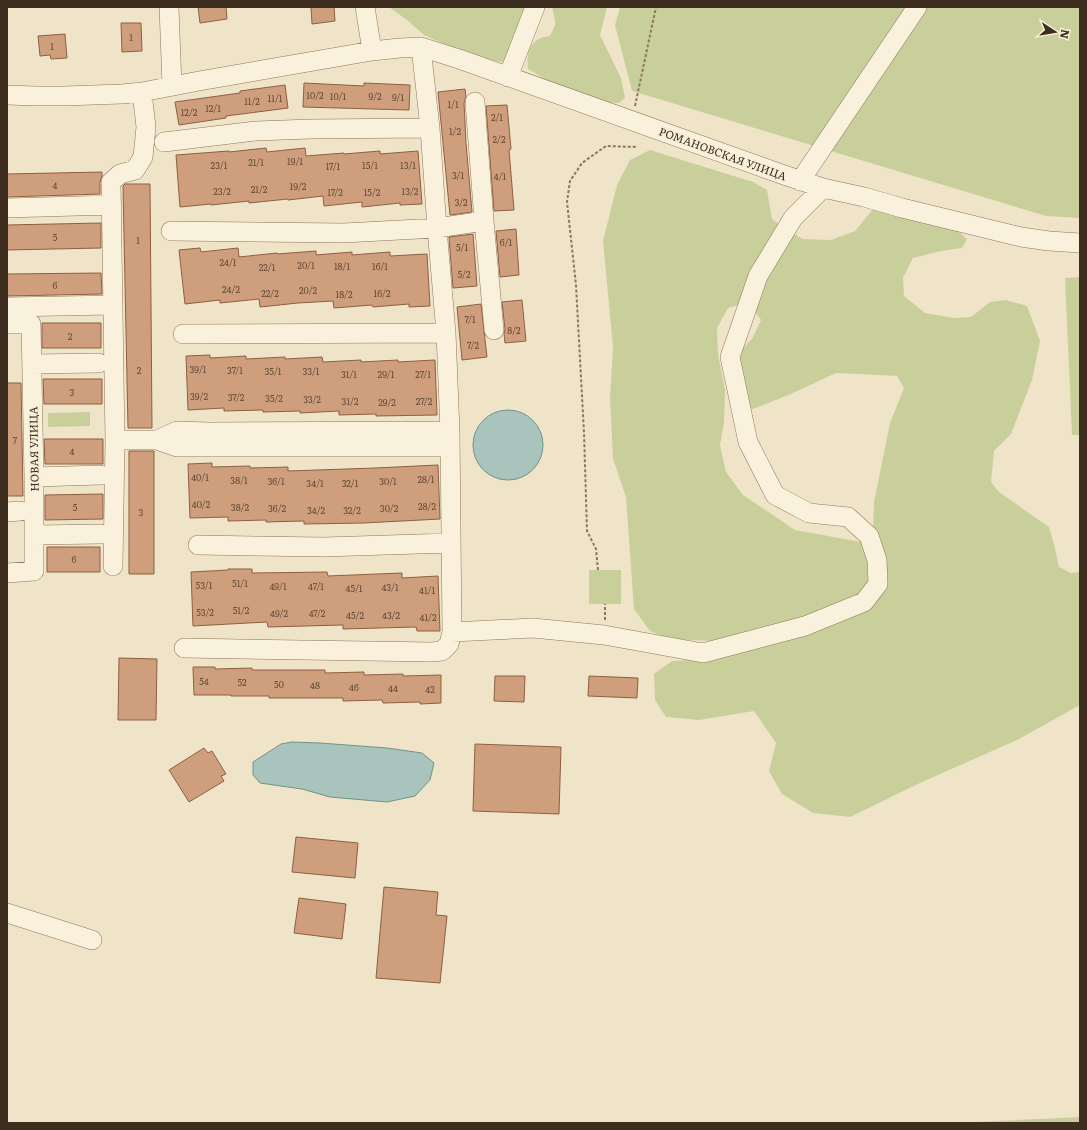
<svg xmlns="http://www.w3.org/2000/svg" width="1087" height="1130" font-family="Literata,serif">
<rect width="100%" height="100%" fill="#f0e4c8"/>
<path fill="#c9cf9b" d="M 389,7 L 525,7 L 510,56 L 502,62 L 487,60 L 444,44 L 424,35 L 407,20 Z
M 552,7 L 607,7 L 600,35 L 621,78 L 625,98 L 619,103 L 601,102 L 545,79 L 528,69 C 526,52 530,38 550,36 C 558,21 555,22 552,7 Z
M 620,7 L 1080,7 L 1080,218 L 1046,216 L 632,91 L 615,25 Z
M 650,150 L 753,182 L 767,190 L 772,219 L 785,229 L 803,239 L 831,240 L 855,231 L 874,208 L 958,231 L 967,239 L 962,248 L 941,251 L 913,258 L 903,278 L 904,296 L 925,313 L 954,318 L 971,317 L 990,302 L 1006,300 L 1027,306 L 1040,341 L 1032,380 L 1011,434 L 994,451 L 991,482 L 999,492 L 1049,527 L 1054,544 L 1059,567 L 1071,573 L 1080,572 L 1080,705 L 1017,740 L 922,782 L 850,817 L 813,813 L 782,794 L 769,771 L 776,743 L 754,711 L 699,720 L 666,717 L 655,700 L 654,674 L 672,661 L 706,659 L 881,592 L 888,575 L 873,534 L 874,502 L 890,423 L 904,388 L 897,376 L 836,373 L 791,394 L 753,409 L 742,407 L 737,359 L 741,350 L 752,339 L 761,320 L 748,302 L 728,308 L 717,328 L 718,354 L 725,390 L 724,423 L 720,445 L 726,472 L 743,495 L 795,530 L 861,542 L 872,559 L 874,585 L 827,612 L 713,641 L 670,639 L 650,631 L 634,609 L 626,497 L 613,459 L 610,398 L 613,347 L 603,241 L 617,185 L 630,160 Z
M 1080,277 L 1080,435 L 1072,435 L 1065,278 Z
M 90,412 L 90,426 L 48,427 L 48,413 Z
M 589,570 L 621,570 L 621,604 L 589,604 Z
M 1080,1117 L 1080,1123 L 957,1123 Z"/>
<path fill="#a9c4bc" stroke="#6f938a" d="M473 445a35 35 0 1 1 70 0a35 35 0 1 1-70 0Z
M 292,742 L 320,743 L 387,748 L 422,753 L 434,763 L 430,780 L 415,796 L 387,802 L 330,797 L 302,789 L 260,783 L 253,775 L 253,762 L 281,744 Z"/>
<path fill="#cf9f7d" stroke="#8d5f41" d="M 198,7 L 226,7 L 227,19 L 200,23 Z
M 311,7 L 334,7 L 335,21 L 312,24 Z
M 121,23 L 141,23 L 142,51 L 122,52 Z
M 65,34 L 67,58 L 51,59 L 50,55 L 40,56 L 38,36 Z
M 304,83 L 364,86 L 364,83 L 410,85 L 409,110 L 303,107 Z
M 285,85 L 288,108 L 226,116 L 226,118 L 179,125 L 175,102 L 240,93 L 240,91 Z
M 465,89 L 466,97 L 464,103 L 466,143 L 472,212 L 450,215 L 438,92 Z
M 507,105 L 511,149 L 509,150 L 514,210 L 494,211 L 486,106 Z
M 266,148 L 267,152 L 305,148 L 306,156 L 344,153 L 344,154 L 380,151 L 380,154 L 418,151 L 422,204 L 400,205 L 400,203 L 362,207 L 362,202 L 324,206 L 323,196 L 288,200 L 288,199 L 249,203 L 249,201 L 211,205 L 211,204 L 180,207 L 176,155 L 229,151 L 229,152 Z
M 102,172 L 102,176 L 100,182 L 100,194 L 7,197 L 7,174 Z
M 125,184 L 150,184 L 152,428 L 128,428 L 123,186 Z
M 101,223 L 101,248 L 7,250 L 7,225 Z
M 516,229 L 519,275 L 500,277 L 496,231 Z
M 473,234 L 477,286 L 453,288 L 449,237 Z
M 200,248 L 201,252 L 238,248 L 239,257 L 277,253 L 277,254 L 316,251 L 316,255 L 352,252 L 352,255 L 390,252 L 390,256 L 427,254 L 430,306 L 409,307 L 409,304 L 373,307 L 372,305 L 334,308 L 333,301 L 298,303 L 260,307 L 259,299 L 220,303 L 220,300 L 185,304 L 179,250 Z
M 101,273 L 102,294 L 7,296 L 7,274 Z
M 522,300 L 526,341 L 505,343 L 504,334 L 505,329 L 502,302 Z
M 481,304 L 487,357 L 462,360 L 457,307 Z
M 42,323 L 101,323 L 101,348 L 42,348 Z
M 210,355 L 210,358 L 246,356 L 246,359 L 285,357 L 285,359 L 322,357 L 323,362 L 361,360 L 361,362 L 398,360 L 398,362 L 435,360 L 437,415 L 376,416 L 376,414 L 339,415 L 339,411 L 300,413 L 300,411 L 263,412 L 263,410 L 224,411 L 224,408 L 188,410 L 186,356 Z
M 43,379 L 102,379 L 102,404 L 44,404 Z
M 7,383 L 21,383 L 23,496 L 7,496 Z
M 44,439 L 103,439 L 103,464 L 45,464 Z
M 129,451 L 154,451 L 154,574 L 129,574 Z
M 212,463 L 212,467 L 250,466 L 250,468 L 288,467 L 288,471 L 375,468 L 438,465 L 440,519 L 364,523 L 304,524 L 304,521 L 266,522 L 266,520 L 228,521 L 228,517 L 190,518 L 188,464 Z
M 103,494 L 103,519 L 45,520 L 45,495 Z
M 47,547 L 100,547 L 100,572 L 47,572 Z
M 228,569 L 252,569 L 252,573 L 327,572 L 328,576 L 402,573 L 402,578 L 438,576 L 440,631 L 417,631 L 416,627 L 343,629 L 343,625 L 268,627 L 267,622 L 193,626 L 191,572 L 228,570 Z
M 119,658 L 157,659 L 156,720 L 118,720 Z
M 193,667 L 215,667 L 215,669 L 252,668 L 252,670 L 325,670 L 325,673 L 364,672 L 364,675 L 403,674 L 403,676 L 441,675 L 441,703 L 420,704 L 420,702 L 383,703 L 382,700 L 343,701 L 343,698 L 269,698 L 269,696 L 231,696 L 231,695 L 194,695 Z
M 495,676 L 525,676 L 524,702 L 494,701 Z
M 589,676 L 638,678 L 637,698 L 588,696 Z
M 475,744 L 561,747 L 559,814 L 473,811 Z
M 204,748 L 208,753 L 212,751 L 226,774 L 221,776 L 224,781 L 189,802 L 169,770 Z
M 296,837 L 358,843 L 355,878 L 292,872 Z
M 384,887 L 438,892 L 436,915 L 447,916 L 440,983 L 376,978 Z
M 299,898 L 346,904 L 342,939 L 294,933 Z"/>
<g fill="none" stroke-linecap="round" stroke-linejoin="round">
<g stroke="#8d765c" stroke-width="20">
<path id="minor" d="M 169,7 L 172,86
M 365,7 L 372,51
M 508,77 L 535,7
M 7,95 L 36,96 L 64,96 L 122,94 L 142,92 L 199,81 L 372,51 L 400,48 L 421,47 L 459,59 L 787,176 L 823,188 L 864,197 L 902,208 L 1021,237 L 1049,241 L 1080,243
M 475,102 L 484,221
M 164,142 L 256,131 L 311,129 L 430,128
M 800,181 L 917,7
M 7,208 L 112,205
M 171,231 L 344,233 L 437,228 L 484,221 L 494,330
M 7,307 L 113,305
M 7,324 L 31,324 L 34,477 L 34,571 L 7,573
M 183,334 L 446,333
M 32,364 L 99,363
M 115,440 L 157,440 L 177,447 L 449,447
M 157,440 L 177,431 L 209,432 L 450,431
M 34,477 L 101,475
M 7,512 L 20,511
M 34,535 L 101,534
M 198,545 L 324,547 L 450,543
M 113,566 L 115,440 L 111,182 L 120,174 L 135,170 L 143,157 L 146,127 L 142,92
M 452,632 L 533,628 L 604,635 L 703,653 L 805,626 L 864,602 L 878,584 L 877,560 L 869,536 L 848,517 L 809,513 L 775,495 L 748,442 L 730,357 L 758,276 L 793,218 L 823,188
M 184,648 L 432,652 L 442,651 L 449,644 L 452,632 L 450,431 L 446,333 L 437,228 L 430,128 L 421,47
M 7,913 L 92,940"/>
</g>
<path stroke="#8d765c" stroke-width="2" stroke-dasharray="3 2" stroke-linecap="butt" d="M 635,106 L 656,7
M 598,570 L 596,549 L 587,531 L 584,433 L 576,285 L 567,202 L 570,181 L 582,163 L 606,146 L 637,147
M 605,620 L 605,604"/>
<use href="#minor" stroke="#faf1dc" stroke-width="19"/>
</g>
<g text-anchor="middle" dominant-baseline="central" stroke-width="3.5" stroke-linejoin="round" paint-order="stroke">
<g font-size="9" fill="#624a37">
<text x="131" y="37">1</text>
<text x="52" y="46">1</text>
<text x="315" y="95">10/2</text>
<text x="338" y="96">10/1</text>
<text x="375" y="96">9/2</text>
<text x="398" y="97">9/1</text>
<text x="275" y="98">11/1</text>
<text x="252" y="101">11/2</text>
<text x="453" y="104">1/1</text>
<text x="213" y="108">12/1</text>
<text x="189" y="112">12/2</text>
<text x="497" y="117">2/1</text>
<text x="455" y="131">1/2</text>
<text x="499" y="139">2/2</text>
<text x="295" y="161">19/1</text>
<text x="256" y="162">21/1</text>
<text x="219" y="165">23/1</text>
<text x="370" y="165">15/1</text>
<text x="408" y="165">13/1</text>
<text x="333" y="166">17/1</text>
<text x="458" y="175">3/1</text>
<text x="500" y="176">4/1</text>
<text x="55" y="185">4</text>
<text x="298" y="186">19/2</text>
<text x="259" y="189">21/2</text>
<text x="222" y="191">23/2</text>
<text x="410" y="191">13/2</text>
<text x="335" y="192">17/2</text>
<text x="372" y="192">15/2</text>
<text x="461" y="202">3/2</text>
<text x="55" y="237">5</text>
<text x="138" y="240">1</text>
<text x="506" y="242">6/1</text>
<text x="462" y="247">5/1</text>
<text x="228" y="262">24/1</text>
<text x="306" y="265">20/1</text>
<text x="342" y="266">18/1</text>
<text x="380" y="266">16/1</text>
<text x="267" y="267">22/1</text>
<text x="464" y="274">5/2</text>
<text x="55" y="285">6</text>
<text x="231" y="289">24/2</text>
<text x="308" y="290">20/2</text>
<text x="270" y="293">22/2</text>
<text x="382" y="293">16/2</text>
<text x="344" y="294">18/2</text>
<text x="470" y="319">7/1</text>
<text x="514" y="330">8/2</text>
<text x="70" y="336">2</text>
<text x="473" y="345">7/2</text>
<text x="198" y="369">39/1</text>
<text x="139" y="370">2</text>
<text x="235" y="370">37/1</text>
<text x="273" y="371">35/1</text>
<text x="311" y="371">33/1</text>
<text x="349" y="374">31/1</text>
<text x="386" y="374">29/1</text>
<text x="423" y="374">27/1</text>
<text x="72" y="392">3</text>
<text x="199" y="396">39/2</text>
<text x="236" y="397">37/2</text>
<text x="274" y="398">35/2</text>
<text x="312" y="399">33/2</text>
<text x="350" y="401">31/2</text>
<text x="424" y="401">27/2</text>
<text x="387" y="402">29/2</text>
<text x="15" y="440">7</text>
<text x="72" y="451">4</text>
<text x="200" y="477">40/1</text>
<text x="426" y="479">28/1</text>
<text x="239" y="480">38/1</text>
<text x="276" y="481">36/1</text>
<text x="388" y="481">30/1</text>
<text x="315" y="483">34/1</text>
<text x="350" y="483">32/1</text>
<text x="201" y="504">40/2</text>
<text x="427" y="506">28/2</text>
<text x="75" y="507">5</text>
<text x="240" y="507">38/2</text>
<text x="277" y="508">36/2</text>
<text x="389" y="508">30/2</text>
<text x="316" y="510">34/2</text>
<text x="352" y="510">32/2</text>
<text x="141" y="512">3</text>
<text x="74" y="559">6</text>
<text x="240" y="583">51/1</text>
<text x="204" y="585">53/1</text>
<text x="278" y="586">49/1</text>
<text x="316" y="586">47/1</text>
<text x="390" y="587">43/1</text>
<text x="354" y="588">45/1</text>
<text x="427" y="590">41/1</text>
<text x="241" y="610">51/2</text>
<text x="205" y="612">53/2</text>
<text x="279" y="613">49/2</text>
<text x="317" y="613">47/2</text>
<text x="355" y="615">45/2</text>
<text x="391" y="615">43/2</text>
<text x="428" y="617">41/2</text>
<text x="204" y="681">54</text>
<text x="242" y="682">52</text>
<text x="279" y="684">50</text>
<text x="315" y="685">48</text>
<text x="354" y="687">46</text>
<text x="393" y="688">44</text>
<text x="430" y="689">42</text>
</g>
<g font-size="11" fill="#3d2e20" stroke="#f7eed8">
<text transform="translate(723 153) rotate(20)">РОМАНОВСКАЯ УЛИЦА</text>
<text transform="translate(33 449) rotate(-91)">НОВАЯ УЛИЦА</text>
</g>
</g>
<rect width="1087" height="1130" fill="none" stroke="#3d2e20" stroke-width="16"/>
<g transform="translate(1055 32) rotate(102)" stroke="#f7eed8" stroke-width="3" paint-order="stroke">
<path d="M0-3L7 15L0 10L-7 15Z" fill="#3d2e20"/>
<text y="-6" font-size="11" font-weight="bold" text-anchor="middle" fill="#3d2e20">N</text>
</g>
</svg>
